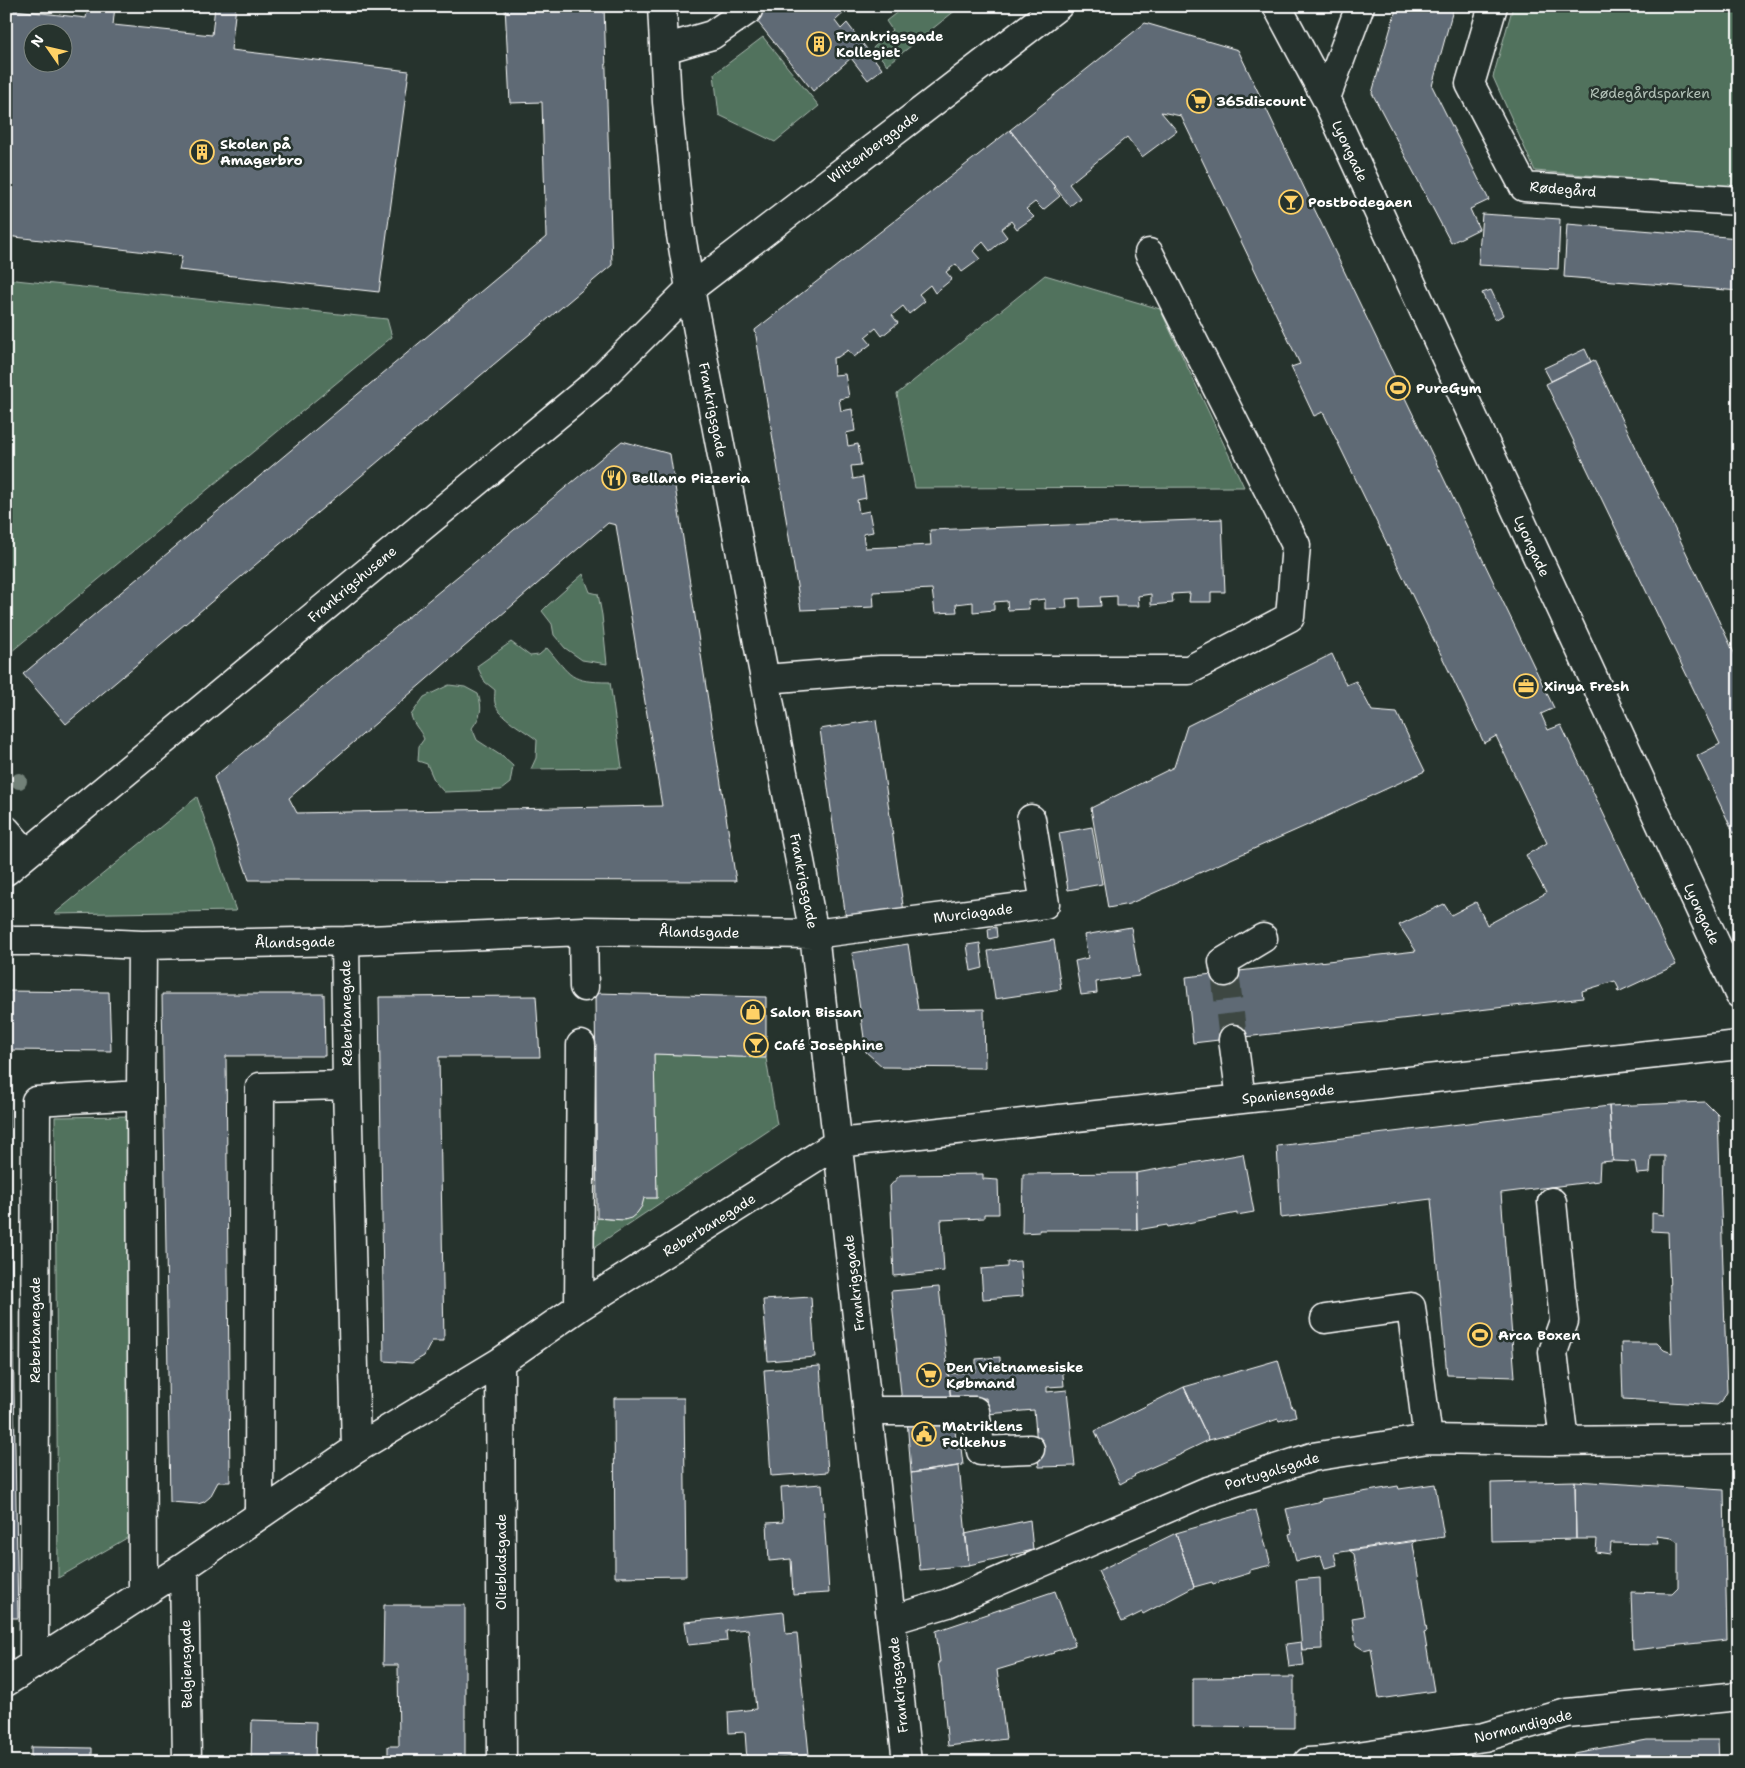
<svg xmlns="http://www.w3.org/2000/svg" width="1745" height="1768" font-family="'Shantell Sans',sans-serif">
<rect width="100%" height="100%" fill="#26332d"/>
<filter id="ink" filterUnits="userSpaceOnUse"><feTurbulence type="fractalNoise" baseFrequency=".02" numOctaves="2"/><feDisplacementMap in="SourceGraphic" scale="10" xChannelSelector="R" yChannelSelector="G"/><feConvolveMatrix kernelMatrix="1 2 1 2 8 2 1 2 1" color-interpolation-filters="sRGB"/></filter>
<g filter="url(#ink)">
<path fill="#51725d" stroke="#a8b8ae" d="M 905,6 L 961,6 L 887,65 L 873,48 L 892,30 L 886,21 Z
M 1513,6 L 1739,6 L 1739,187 L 1535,171 L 1493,77 Z
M 763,37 L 819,106 L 775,142 L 719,115 L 714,74 Z
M 1045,275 L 1160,309 L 1244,487 L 915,488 L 897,394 Z
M 6,279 L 387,319 L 392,337 L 6,656 Z
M 583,574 L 590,592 L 598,594 L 602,615 L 607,664 L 582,660 L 565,648 L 554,635 L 552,624 L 542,611 L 548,605 Z
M 511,642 L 530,656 L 539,655 L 547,648 C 572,677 569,682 610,682 L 622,768 L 531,769 L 536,758 L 537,740 C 525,730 498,717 495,703 C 494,699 495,694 495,690 L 485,682 L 477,666 Z
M 449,685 L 465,687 L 478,694 C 483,709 481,716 472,728 L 477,740 L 503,757 L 513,766 L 510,783 L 501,790 L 444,792 L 435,782 L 427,764 L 418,761 L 419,746 L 424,739 C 420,729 413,725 411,715 L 424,697 Z
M 197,797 L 236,911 L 54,914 Z
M 654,1054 L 766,1058 L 777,1125 L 593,1248 L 597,1218 C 619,1220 637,1225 644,1198 L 657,1198 Z
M 134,1116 L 132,1535 L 58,1578 L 55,1117 Z"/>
<path fill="#5e6a74" stroke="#fff" fill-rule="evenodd" d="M 88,6 L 115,6 L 113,25 L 212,35 L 215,6 L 236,6 L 231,50 L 409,71 L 379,292 L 179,270 L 182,256 L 6,236 L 6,9 L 86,18 ZM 32,32 L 62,32 L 62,62 L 32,62 Z
M 505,6 L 604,6 L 612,265 L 66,724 L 23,674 L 546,237 L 542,102 L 510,103 Z
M 745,6 L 851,6 L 835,21 L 841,29 L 847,23 L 882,69 L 868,80 L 851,58 L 813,91 Z
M 1397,6 L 1454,6 L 1432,86 L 1489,200 L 1470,209 L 1479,229 L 1451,243 L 1372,93 Z
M 1145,23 L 1238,50 L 1554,708 L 1541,714 L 1548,730 L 1561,725 L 1676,965 L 1618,992 L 1617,990 L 1619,989 L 1615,981 L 1582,991 L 1583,998 L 1193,1043 L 1186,977 L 1416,951 L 1399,925 L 1444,904 L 1451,915 L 1476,902 L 1487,925 L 1546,893 L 1526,855 L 1547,843 L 1496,736 L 1484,743 L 1323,412 L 1314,416 L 1291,367 L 1300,364 L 1181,116 L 1161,112 L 1177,131 L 1142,157 L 1127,137 L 1069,184 L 1080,198 L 1070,206 L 1010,130 Z
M 1010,130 L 1055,187 L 1054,188 L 1060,196 L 1043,210 L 1035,202 L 1026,209 L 1034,217 L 1017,229 L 1011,221 L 1001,229 L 1007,237 L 990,251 L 983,242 L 973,251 L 980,259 L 962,272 L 956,264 L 946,272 L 952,279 L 935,293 L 930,285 L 919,294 L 925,301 L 909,314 L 903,306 L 892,315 L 898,323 L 882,336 L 876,328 L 865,337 L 871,344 L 854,357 L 848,350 L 838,357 L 833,358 L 834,375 L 845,374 L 849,397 L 839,399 L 841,411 L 852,409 L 855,431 L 846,433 L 848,446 L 858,444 L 861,465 L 851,466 L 853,479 L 863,477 L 866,498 L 857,500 L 859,513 L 869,511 L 873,532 L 863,534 L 865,548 L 931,545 L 930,530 L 1222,519 L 1225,592 L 1211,592 L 1211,602 L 1189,602 L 1190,593 L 1172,594 L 1173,603 L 1151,605 L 1151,594 L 1138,596 L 1139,606 L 1117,606 L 1117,596 L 1100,597 L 1101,606 L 1080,607 L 1080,598 L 1066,599 L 1067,608 L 1045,609 L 1045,599 L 1028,601 L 1029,609 L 1008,610 L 1007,601 L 994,602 L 994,610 L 973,612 L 973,602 L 956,604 L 957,612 L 935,613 L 932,589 L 873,592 L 874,607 L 801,610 L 755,330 Z
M 1482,214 L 1560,219 L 1558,269 L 1478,265 Z
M 1567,224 L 1739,238 L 1739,291 L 1564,277 Z
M 1491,290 L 1503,315 L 1495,320 L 1482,293 Z
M 1585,349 L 1591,362 L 1551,381 L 1544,368 Z
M 1594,360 L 1739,663 L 1739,844 L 1697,756 L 1720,744 L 1546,384 Z
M 622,441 L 670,454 L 736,881 L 249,880 L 214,777 ZM 608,523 L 616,525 L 662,806 L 297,813 L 289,798 Z
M 1332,654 L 1346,685 L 1356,681 L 1372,711 L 1397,713 L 1425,771 L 1310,824 L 1129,904 L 1108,908 L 1091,808 L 1174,767 L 1187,726 Z
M 876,720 L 904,912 L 846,919 L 820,729 Z
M 1092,827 L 1102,884 L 1068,890 L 1059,833 Z
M 996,927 L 997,937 L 989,939 L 988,929 Z
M 1131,927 L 1139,976 L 1096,982 L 1097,993 L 1081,995 L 1075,961 L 1088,958 L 1084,935 Z
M 1054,940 L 1061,989 L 995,999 L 988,951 Z
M 980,943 L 983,968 L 971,971 L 967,945 Z
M 908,944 L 918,1010 L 984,1009 L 985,1068 L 883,1067 L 866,1052 L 852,953 Z
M 6,991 L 109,992 L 111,1051 L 8,1050 L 18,1618 L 6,1618 Z
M 595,993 L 766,997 L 766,1058 L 654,1054 L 657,1198 L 644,1198 L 642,1206 L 637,1213 L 631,1218 L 624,1220 L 597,1218 Z
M 162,994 L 324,994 L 325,1056 L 226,1056 L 230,1482 L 218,1482 L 210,1497 L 204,1502 L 198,1504 L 170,1502 Z
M 536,996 L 540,1057 L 439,1057 L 444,1341 L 432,1341 L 424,1356 L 412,1363 L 384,1361 L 379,997 Z
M 1705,1102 L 1718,1115 L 1727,1392 L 1722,1401 L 1717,1405 L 1623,1399 L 1621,1343 L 1657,1343 L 1664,1350 L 1672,1353 L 1668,1232 L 1652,1231 L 1652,1213 L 1664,1215 L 1665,1156 L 1651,1156 L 1650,1173 L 1637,1174 L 1635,1162 L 1613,1161 L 1609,1106 Z
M 1609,1106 L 1613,1161 L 1600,1162 L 1599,1181 L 1501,1193 L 1515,1377 L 1447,1375 L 1431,1199 L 1281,1218 L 1277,1146 Z
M 1243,1154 L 1254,1212 L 1237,1215 L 1237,1213 L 1168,1227 L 1167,1225 L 1137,1230 L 1136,1173 Z
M 1136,1173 L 1137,1230 L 1039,1230 L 1040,1232 L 1022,1233 L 1023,1174 Z
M 983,1174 L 983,1179 L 998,1180 L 999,1214 L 984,1214 L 984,1218 L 941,1220 L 944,1271 L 894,1276 L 890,1186 L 900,1175 Z
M 1020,1261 L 1023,1296 L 983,1299 L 981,1269 L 1007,1267 L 1007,1262 Z
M 939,1287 L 951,1401 L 902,1404 L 891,1291 Z
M 811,1297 L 815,1357 L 768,1361 L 763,1300 Z
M 1000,1357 L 1000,1369 L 1062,1364 L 1064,1386 L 1047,1387 L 1047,1392 L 1067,1390 L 1075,1466 L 1039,1467 L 1034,1410 L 987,1414 L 986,1398 L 951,1401 L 948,1374 L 976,1371 L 976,1359 Z
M 1278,1360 L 1292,1408 L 1294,1408 L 1296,1416 L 1279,1421 L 1278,1419 L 1240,1432 L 1209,1440 L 1184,1387 Z
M 820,1366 L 828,1472 L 771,1476 L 764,1370 Z
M 1184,1387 L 1209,1440 L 1184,1452 L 1184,1453 L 1134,1475 L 1135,1476 L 1120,1484 L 1095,1431 Z
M 614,1398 L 684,1398 L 686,1576 L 615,1577 Z
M 907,1419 L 954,1421 L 957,1449 L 961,1448 L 963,1465 L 911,1473 Z
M 959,1466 L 969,1565 L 920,1570 L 911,1473 Z
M 1575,1481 L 1724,1490 L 1727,1640 L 1633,1650 L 1631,1592 L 1672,1593 L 1678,1587 L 1678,1542 L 1672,1538 L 1656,1536 L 1658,1544 L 1611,1543 L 1610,1554 L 1596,1552 L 1597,1539 L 1576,1539 Z
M 1575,1481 L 1576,1539 L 1492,1541 L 1491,1483 Z
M 822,1484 L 829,1593 L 793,1595 L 791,1559 L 769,1561 L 767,1523 L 783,1522 L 781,1487 Z
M 1435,1484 L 1444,1537 L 1334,1553 L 1337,1565 L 1325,1568 L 1321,1556 L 1296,1561 L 1289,1534 L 1292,1533 L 1286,1509 L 1322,1501 L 1321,1499 L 1398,1486 L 1399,1489 Z
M 1256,1510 L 1271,1565 L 1250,1570 L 1250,1573 L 1213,1584 L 1212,1582 L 1194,1587 L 1176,1533 Z
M 1030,1520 L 1033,1550 L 969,1565 L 965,1534 Z
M 1176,1533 L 1194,1587 L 1143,1614 L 1142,1612 L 1122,1622 L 1098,1571 Z
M 1416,1540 L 1413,1544 L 1427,1631 L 1424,1632 L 1434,1691 L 1379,1699 L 1371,1648 L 1364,1650 L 1356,1645 L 1352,1618 L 1364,1616 L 1354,1554 L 1349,1550 Z
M 1320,1578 L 1322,1649 L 1302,1650 L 1296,1580 Z
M 1055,1591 L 1075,1645 L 1053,1652 L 1054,1653 L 997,1670 L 1006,1739 L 948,1746 L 941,1676 L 940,1676 L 938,1662 L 940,1662 L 936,1631 Z
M 384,1605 L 465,1605 L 465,1762 L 388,1762 L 388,1746 L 399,1746 L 398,1665 L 383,1665 Z
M 784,1612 L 786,1634 L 797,1633 L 809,1755 L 747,1761 L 745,1732 L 729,1733 L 728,1712 L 756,1709 L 748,1629 L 726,1631 L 727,1641 L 688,1645 L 685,1622 Z
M 1301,1642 L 1304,1665 L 1289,1667 L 1286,1644 Z
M 1294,1677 L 1294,1728 L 1193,1727 L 1193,1678 Z
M 252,1720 L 316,1722 L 315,1762 L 251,1762 Z
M 1647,1740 L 1718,1740 L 1719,1762 L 1575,1762 L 1574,1753 Z
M 31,1747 L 92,1748 L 92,1762 L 31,1762 Z"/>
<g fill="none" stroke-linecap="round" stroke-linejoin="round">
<path stroke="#3c4742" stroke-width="28" stroke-dasharray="28 14" stroke-linecap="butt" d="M 1225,972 L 1233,1039"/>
<g stroke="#fff" stroke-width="31">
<path id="minor" d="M 662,6 L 667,102 L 680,229 L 690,289 L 814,934 L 907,1762
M 1277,6 L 1326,98 L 1739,994
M 1493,6 L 1470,84 L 1524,187 L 1739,201
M 664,49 L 712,35 L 748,10
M 1326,98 L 1360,6
M 765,679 L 880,670 L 1189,670 L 1290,617 L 1296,545 L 1149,253
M 6,830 L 26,853
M 6,871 L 597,382 L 690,289 L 1058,6
M 583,931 L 584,987
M 6,941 L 54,941 L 142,945 L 345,941 L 583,931 L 814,934 L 1045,904 L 1031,819
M 345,941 L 347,1085 L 356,1449
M 142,945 L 141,1095 L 143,1593
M 1225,972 L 1223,962 L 1263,938
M 1233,1039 L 1241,1099
M 1552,1202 L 1564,1321 L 1553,1352 L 1564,1441
M 579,1307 L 581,1045
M 1325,1319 L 1411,1307 L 1428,1439
M 500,1362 L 502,1762
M 868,1411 L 975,1411 L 981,1451 L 1030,1449
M 259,1515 L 260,1087 L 347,1085
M 184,1567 L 187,1762
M 891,1620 L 948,1603 L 1205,1492 L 1312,1457 L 1428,1439 L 1549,1441 L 1739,1439
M 34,1663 L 36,1101 L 141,1095
M 6,1682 L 184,1567 L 356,1449 L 500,1362 L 579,1307 L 838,1143 L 1739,1045
M 1308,1762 L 1324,1761 L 1484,1737 L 1567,1713 L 1739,1696"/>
</g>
<use href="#minor" stroke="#26332d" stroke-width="28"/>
</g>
<circle fill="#728178" cx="19" cy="781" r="8"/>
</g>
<defs>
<g id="building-ring" transform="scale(1.25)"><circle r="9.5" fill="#26332d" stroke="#ffd166" stroke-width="1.5"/><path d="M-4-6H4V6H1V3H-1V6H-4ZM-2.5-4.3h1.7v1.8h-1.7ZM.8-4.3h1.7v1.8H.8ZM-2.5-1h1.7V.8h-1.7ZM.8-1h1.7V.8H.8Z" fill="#ffd166"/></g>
<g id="supermarket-ring" transform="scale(1.25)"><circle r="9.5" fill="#26332d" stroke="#ffd166" stroke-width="1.5"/><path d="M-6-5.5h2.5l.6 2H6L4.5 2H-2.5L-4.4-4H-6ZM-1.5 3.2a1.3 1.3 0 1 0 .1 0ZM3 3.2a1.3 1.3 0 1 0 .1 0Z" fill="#ffd166"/></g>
<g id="bar-ring" transform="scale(1.25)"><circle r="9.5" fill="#26332d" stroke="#ffd166" stroke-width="1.5"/><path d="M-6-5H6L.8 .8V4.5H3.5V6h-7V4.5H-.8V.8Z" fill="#ffd166"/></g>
<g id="stadium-ring" transform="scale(1.25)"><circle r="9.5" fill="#26332d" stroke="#ffd166" stroke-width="1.5"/><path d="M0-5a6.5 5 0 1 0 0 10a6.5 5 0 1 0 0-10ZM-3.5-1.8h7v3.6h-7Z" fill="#ffd166"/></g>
<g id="restaurant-ring" transform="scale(1.25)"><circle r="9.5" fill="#26332d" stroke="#ffd166" stroke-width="1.5"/><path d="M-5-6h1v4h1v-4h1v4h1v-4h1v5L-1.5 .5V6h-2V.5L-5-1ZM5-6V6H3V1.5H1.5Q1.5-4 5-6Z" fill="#ffd166"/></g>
<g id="office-ring" transform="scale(1.25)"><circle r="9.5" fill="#26332d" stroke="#ffd166" stroke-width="1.5"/><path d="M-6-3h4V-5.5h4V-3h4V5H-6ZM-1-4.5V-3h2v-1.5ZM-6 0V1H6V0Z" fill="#ffd166"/></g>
<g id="shop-ring" transform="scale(1.25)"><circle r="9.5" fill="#26332d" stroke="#ffd166" stroke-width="1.5"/><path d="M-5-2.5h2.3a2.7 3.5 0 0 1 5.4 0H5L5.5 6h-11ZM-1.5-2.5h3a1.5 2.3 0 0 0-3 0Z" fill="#ffd166"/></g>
<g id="civic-ring" transform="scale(1.25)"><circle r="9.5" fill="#26332d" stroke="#ffd166" stroke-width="1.5"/><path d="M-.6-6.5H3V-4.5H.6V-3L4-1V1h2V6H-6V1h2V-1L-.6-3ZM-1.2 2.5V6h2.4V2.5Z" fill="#ffd166"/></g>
</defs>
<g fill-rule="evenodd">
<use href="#building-ring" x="819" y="44"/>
<use href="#supermarket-ring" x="1199" y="101"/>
<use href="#building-ring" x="202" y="152"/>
<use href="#bar-ring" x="1291" y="202"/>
<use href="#stadium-ring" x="1398" y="388"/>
<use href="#restaurant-ring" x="614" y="478"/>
<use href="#office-ring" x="1526" y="686"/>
<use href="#shop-ring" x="753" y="1012"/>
<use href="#bar-ring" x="756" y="1045"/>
<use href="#stadium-ring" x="1480" y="1335"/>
<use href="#supermarket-ring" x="929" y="1375"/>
<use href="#civic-ring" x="924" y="1434"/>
</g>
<g text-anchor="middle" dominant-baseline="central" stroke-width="5" stroke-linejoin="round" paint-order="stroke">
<g font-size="14" font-weight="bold" fill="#fff" stroke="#26332d" text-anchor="start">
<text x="836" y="36">Frankrigsgade<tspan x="836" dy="16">Kollegiet</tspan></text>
<text x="1216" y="101">365discount</text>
<text x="220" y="144">Skolen på<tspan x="220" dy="16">Amagerbro</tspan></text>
<text x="1308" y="202">Postbodegaen</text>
<text x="1416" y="388">PureGym</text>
<text x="632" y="478">Bellano Pizzeria</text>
<text x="1544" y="686">Xinya Fresh</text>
<text x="770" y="1012">Salon Bissan</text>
<text x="774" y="1045">Café Josephine</text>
<text x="1498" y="1335">Arca Boxen</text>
<text x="946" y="1367">Den Vietnamesiske<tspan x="946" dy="16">Købmand</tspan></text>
<text x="942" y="1426">Matriklens<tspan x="942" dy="16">Folkehus</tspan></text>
</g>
<g font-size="14" fill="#b1c0b6" stroke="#26332d">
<text x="1650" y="93">Rødegårdsparken</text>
</g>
<g font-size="14" fill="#fff" stroke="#26332d">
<text transform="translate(873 147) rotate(-37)">Wittenberggade</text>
<text transform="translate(1350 151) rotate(65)">Lyongade</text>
<text transform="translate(1563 189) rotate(5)">Rødegård</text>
<text transform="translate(713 410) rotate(79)">Frankrigsgade</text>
<text transform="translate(1532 546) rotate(65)">Lyongade</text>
<text transform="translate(352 584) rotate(-40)">Frankrigshusene</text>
<text transform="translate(804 881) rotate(79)">Frankrigsgade</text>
<text transform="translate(973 913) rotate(-7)">Murciagade</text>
<text transform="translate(1702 914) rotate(65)">Lyongade</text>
<text transform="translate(699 932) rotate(1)">Ålandsgade</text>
<text transform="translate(295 942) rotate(-1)">Ålandsgade</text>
<text transform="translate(346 1013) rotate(-91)">Reberbanegade</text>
<text transform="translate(1288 1094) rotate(-6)">Spaniensgade</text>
<text transform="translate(709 1225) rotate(-32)">Reberbanegade</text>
<text transform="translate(854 1283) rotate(-97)">Frankrigsgade</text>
<text transform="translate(35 1330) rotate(-90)">Reberbanegade</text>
<text transform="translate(1272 1471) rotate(-17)">Portugalsgade</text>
<text transform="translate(501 1562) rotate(-90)">Oliebladsgade</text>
<text transform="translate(186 1664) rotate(-91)">Belgiensgade</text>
<text transform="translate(898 1685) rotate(-96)">Frankrigsgade</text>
<text transform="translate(1523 1726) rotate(-14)">Normandigade</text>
</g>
</g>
<rect width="1745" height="1768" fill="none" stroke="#26332d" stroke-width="25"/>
<rect x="12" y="12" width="1720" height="1743" fill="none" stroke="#fff" stroke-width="2" filter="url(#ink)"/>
<g transform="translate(48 48) rotate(304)"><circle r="24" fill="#26332d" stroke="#7d8581"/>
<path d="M0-4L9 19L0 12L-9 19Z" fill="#ffd166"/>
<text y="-8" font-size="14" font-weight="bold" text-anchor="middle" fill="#ffffff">N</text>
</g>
</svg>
